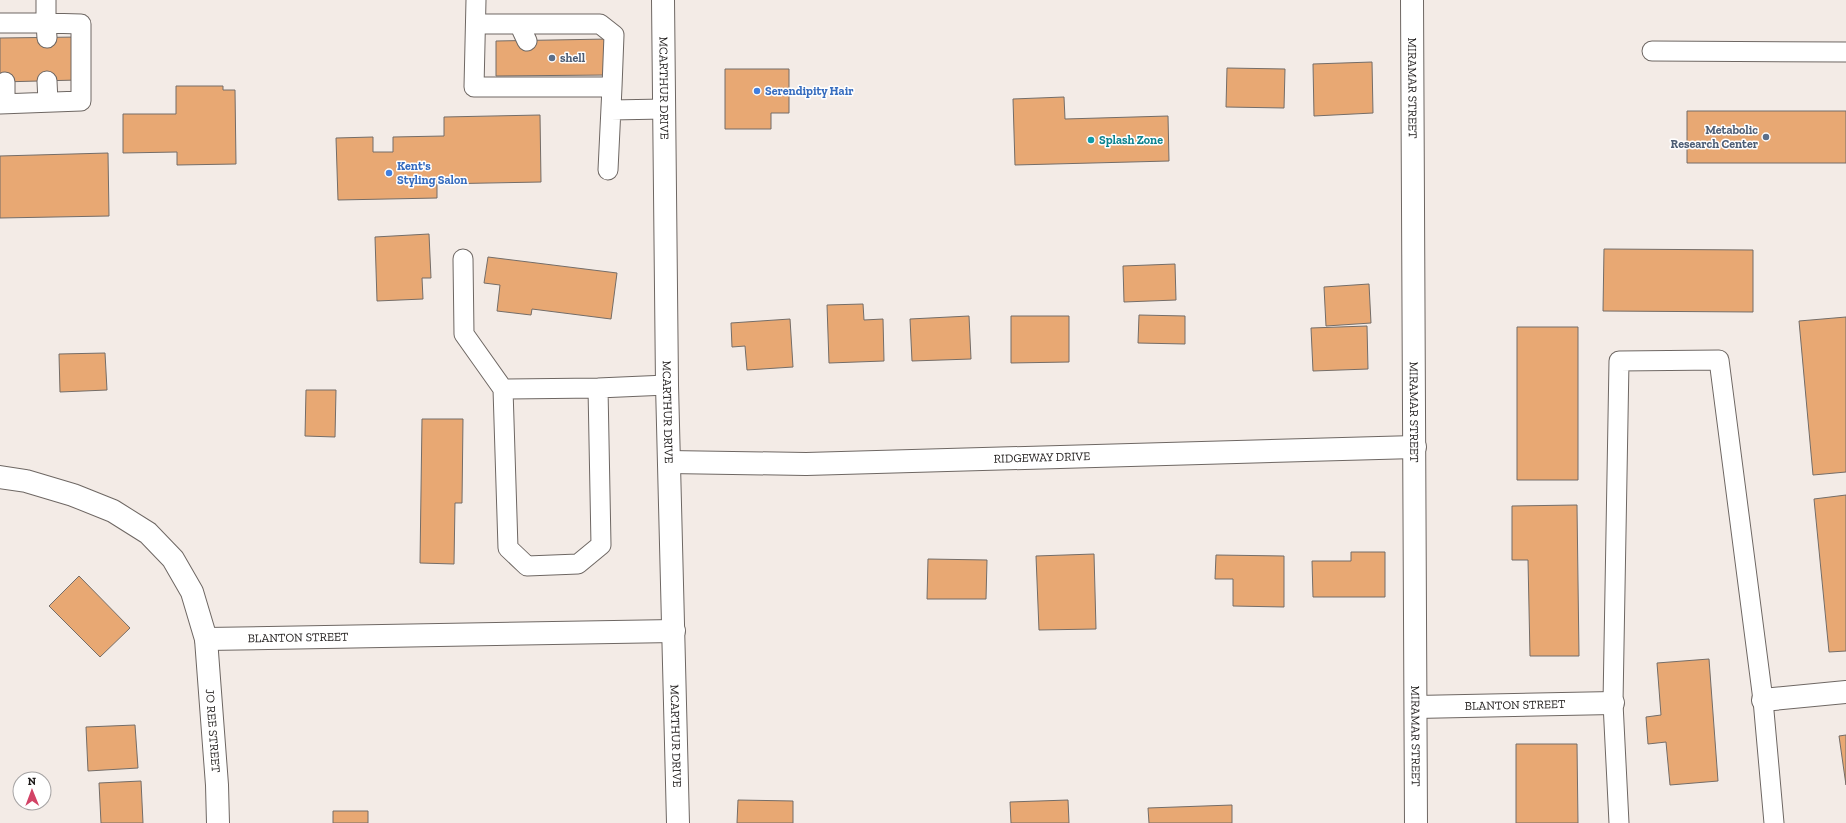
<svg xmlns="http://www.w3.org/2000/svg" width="1846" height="823" font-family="'Zilla Slab',serif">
<rect width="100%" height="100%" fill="#f3ebe6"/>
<path fill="#e8a873" stroke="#746d68" d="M 78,37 L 78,80 L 0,82 L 0,38 Z
M 608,39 L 608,75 L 496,76 L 496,41 Z
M 1372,62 L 1373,113 L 1314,116 L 1313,64 Z
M 1227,68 L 1285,69 L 1284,108 L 1226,107 Z
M 725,69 L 789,69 L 789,113 L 771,113 L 771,129 L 725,129 Z
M 176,86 L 223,86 L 223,90 L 235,90 L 236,164 L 177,165 L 177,152 L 123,153 L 123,114 L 176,114 Z
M 1064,97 L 1065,119 L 1168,116 L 1169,161 L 1015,165 L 1013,99 Z
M 1687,111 L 1846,111 L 1846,163 L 1687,163 Z
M 540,115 L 541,182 L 437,184 L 437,198 L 338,200 L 336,138 L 373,137 L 373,152 L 393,152 L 393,137 L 444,136 L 444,117 Z
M 108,153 L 109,216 L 0,218 L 0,156 Z
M 429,234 L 431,278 L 422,278 L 423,299 L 377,301 L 375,237 Z
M 1604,249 L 1753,250 L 1753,312 L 1603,311 Z
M 488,257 L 617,273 L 611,319 L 532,309 L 531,315 L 497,311 L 500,285 L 484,283 Z
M 1175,264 L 1176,300 L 1124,302 L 1123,266 Z
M 1369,284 L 1371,323 L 1326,326 L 1324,287 Z
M 863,304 L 864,320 L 883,319 L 884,361 L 829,363 L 827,305 Z
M 1139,315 L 1185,316 L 1185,344 L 1138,343 Z
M 969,316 L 971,359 L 912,361 L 910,319 Z
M 1011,316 L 1069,316 L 1069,362 L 1011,363 Z
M 1846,317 L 1846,472 L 1813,475 L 1799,321 Z
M 790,319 L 793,367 L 747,370 L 745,346 L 732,347 L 731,323 Z
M 1367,326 L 1368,369 L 1313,371 L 1311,328 Z
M 1517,327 L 1578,327 L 1578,480 L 1517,480 Z
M 105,353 L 107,390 L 60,392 L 59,354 Z
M 306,390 L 336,390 L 335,437 L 305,436 Z
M 422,419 L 463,419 L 462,503 L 455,503 L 454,564 L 420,563 Z
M 1846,495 L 1846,651 L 1829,652 L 1814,499 Z
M 1577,505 L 1579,656 L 1530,656 L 1528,560 L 1512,560 L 1512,506 Z
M 1351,552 L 1385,552 L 1385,597 L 1313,597 L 1312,561 L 1351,561 Z
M 1094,554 L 1096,629 L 1039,630 L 1036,556 Z
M 1216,555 L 1284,556 L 1284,607 L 1233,606 L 1233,579 L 1215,579 Z
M 928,559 L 987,560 L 986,599 L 927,599 Z
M 79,576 L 130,628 L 100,657 L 49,606 Z
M 1709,659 L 1718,781 L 1670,785 L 1666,742 L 1648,744 L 1646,717 L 1661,715 L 1657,663 Z
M 135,725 L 138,768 L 88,771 L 86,727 Z
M 1846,735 L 1846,785 L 1839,736 Z
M 1516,744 L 1577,744 L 1578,823 L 1516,823 Z
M 141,781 L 143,823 L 101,823 L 99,783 Z
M 738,800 L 793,801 L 793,823 L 737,823 Z
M 1068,800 L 1069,823 L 1011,823 L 1010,802 Z
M 1232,805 L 1232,823 L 1149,823 L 1148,808 Z
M 333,811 L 368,811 L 368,823 L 333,823 Z"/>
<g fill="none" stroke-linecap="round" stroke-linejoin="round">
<g stroke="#6e6763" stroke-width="21">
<path id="lane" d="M 476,0 L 474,87 L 612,87 L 614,35 L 600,24 L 476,24
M 0,23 L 46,23 L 47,38
M 519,24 L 527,41
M 1652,51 L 1846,52
M 47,81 L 48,102
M 0,104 L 81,101 L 81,24 L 46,23 L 46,0
M 5,104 L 5,82
M 611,110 L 664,109
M 608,170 L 612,87
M 463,259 L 464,334 L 503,389
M 598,388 L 601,545 L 578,564 L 527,566 L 508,548 L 503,389 L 598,388 L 667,385
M 1619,823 L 1613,703 L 1619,361 L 1719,360 L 1763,700 L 1774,823"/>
</g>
<g stroke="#6e6763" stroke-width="24">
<g id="street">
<path id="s1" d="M 663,0 L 667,385 L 678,823"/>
<path id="s2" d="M 1412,0 L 1416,823"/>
<path id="s3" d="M 669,462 L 806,464 L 1415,447"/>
<path id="s4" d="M 0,477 L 26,481 L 73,495 L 113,511 L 148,533 L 173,559 L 192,592 L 206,639 L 217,785 L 218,823"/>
<path id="s5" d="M 206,639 L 674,631"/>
<path d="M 1763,700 L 1846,692"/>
<path id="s6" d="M 1416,707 L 1613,703"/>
</g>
</g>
<use href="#lane" stroke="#fff" stroke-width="19"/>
<use href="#street" stroke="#fff" stroke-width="22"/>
</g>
<g fill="#5c6f8a" stroke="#fff" stroke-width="1.5">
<circle cx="552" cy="58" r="4"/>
<circle cx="1766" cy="137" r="4"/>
</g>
<g fill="#3f7fe0" stroke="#fff" stroke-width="1.5">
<circle cx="757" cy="91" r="4"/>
<circle cx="389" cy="173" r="4"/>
</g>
<circle fill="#0f9aa8" stroke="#fff" stroke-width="1.5" cx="1091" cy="140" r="4"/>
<g text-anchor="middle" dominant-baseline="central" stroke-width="3" stroke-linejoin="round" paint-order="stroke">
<g font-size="12" font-weight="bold" fill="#4e5e75" stroke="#fff" text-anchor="start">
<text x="560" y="58">shell</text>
<text x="1758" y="130" text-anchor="end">Metabolic<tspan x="1758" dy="14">Research Center</tspan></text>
</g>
<g font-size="12" fill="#1d1a19" stroke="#fff">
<text stroke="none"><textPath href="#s1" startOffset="88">MCARTHUR DRIVE</textPath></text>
<text stroke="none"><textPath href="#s2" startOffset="88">MIRAMAR STREET</textPath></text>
<text stroke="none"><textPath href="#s2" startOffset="412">MIRAMAR STREET</textPath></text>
<text stroke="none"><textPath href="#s1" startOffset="412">MCARTHUR DRIVE</textPath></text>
<text stroke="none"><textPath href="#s3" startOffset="373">RIDGEWAY DRIVE</textPath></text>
<text stroke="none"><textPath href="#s5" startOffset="92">BLANTON STREET</textPath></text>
<text stroke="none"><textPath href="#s6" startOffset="99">BLANTON STREET</textPath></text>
<text stroke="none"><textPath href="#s4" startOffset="375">JO REE STREET</textPath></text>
<text stroke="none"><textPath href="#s1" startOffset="736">MCARTHUR DRIVE</textPath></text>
<text stroke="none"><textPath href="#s2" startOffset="736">MIRAMAR STREET</textPath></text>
</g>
<g font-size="12" font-weight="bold" fill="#366cbe" stroke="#fff" text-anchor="start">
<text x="765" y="91">Serendipity Hair</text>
<text x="397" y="166">Kent's<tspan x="397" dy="14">Styling Salon</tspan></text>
</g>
<g font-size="12" font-weight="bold" fill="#0d838f" stroke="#fff" text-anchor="start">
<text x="1099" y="140">Splash Zone</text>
</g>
</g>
<g transform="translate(32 791) rotate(359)"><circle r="19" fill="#ffffff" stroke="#a5a3a3"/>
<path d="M0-3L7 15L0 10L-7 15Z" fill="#d24366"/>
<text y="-6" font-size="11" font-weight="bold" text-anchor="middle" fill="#1d1a19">N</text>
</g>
</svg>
